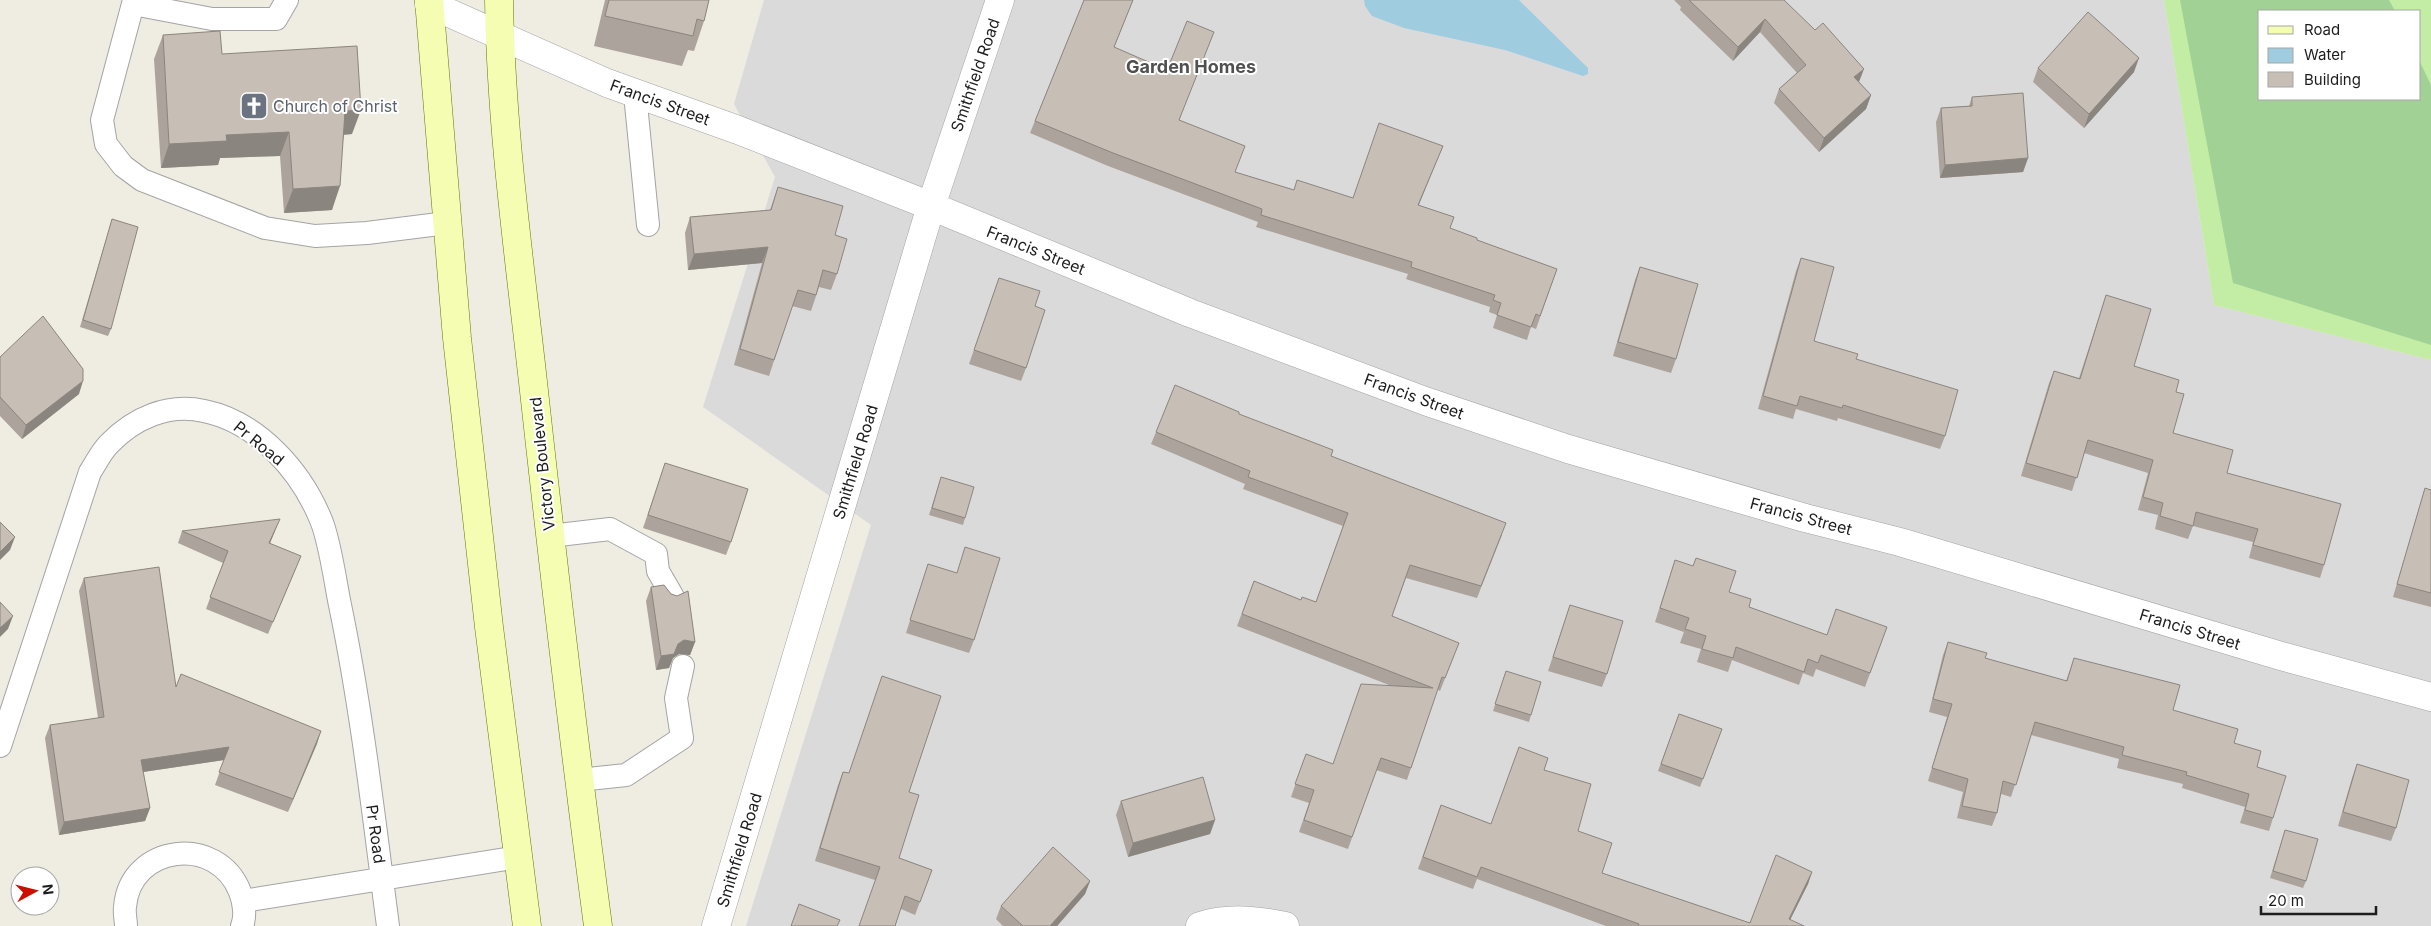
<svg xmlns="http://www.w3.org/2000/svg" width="2431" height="926" font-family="Inter,sans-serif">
<rect width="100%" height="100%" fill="#efece2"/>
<path fill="#dbdada" d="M 764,0 L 2164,0 L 2214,305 L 2431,360 L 2431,926 L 746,926 L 871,525 L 703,407 L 775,177 L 734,104 Z"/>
<path fill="#c3eda5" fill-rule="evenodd" d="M 2164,0 L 2431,0 L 2431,360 L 2214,305 ZM 2260,11 L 2420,11 L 2420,99 L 2260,99 Z"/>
<path fill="#a2d195" d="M 2180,0 L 2389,0 L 2395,11 L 2260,11 L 2260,99 L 2420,99 L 2420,62 L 2431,85 L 2431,345 L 2233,283 Z"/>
<path fill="#a0cce0" d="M 1364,0 L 1519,0 L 1588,68 L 1588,74 L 1583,76 L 1505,50 L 1404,28 L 1372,16 L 1365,6 Z"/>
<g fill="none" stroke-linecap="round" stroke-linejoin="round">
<g stroke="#a4a4a4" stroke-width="24">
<path id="lane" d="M 134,0 L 102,120 L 106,144 L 123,166 L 142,180 L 265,228 L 315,236 L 367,233 L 447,223
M 133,4 L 212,19 L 276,19 L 287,0
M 635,94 L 648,225
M 550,536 L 610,529 L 656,554 L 658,571 L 673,597
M 0,746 L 90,472 C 96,463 101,452 109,444 C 134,418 168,403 204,411 C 258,422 301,471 321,520 C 330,541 335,581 340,605 C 362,711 374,819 388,926
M 579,780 L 626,775 L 682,738 L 676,698 L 683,666
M 243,901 L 518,857
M 126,926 C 126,920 124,913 125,907 C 130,844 218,834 240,892 C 244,902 246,916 242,926"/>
</g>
<g stroke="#a4a4a4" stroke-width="29">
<path id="street" d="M 429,4 L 607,83 L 738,130 L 931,206 L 1190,313 L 1425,401 L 1568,449 L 1805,518 L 1900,542 L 2281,656 L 2431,697
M 716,926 L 931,206 L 1000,0
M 1200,926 C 1229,917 1256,920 1285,926"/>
</g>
<g stroke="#627800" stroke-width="29">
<path id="secondary" d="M 429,0 L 457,338 L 489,627 L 527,926
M 499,0 C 501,128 519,256 533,382 C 553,564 574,745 598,926"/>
</g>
<use href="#lane" stroke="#fff" stroke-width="22"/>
<use href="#street" stroke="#fff" stroke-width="28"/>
<use href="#secondary" stroke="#f4fdb2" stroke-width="28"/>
</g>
<path fill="#aba39c" d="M 605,0 L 709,0 L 704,21 L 694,51 L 688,50 L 682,66 L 594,46 Z
M 1084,0 L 1133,0 L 1114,48 L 1180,120 L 1235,172 L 1294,190 L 1353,198 L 1443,146 L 1419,205 L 1450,228 L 1477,240 L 1557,269 L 1536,329 L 1531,327 L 1527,340 L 1493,328 L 1497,315 L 1489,312 L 1490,307 L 1406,279 L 1408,274 L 1256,227 L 1258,222 L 1108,166 L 1030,133 Z
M 1674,0 L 1784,0 L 1871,95 L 1866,109 L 1819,152 L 1774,103 L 1779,89 L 1797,73 L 1760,32 L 1733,61 L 1680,10 L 1681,7 Z
M 163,35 L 222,54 L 352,134 L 344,135 L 332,210 L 284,213 L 280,156 L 220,158 L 218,165 L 161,168 L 154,59 Z
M 2038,68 L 2134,72 L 2084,128 L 2033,82 Z
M 1972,97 L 2028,158 L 2023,172 L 1940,178 L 1936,122 L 1941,108 L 1969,106 Z
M 778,187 L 835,235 L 837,274 L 831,290 L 819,287 L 811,311 L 792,306 L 769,376 L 734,365 L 762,263 L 688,270 L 685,233 L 690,217 L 770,210 Z
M 112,219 L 111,329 L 108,336 L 80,327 Z
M 1801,258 L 1814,341 L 1856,359 L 1945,436 L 1940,449 L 1838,418 L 1837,421 L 1796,409 L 1793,419 L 1758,409 L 1796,271 Z
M 1640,267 L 1676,359 L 1671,373 L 1613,356 L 1635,280 Z
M 999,278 L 1035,306 L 1026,368 L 1021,381 L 969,364 Z
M 2106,295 L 2134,366 L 2176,392 L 2173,433 L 2227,473 L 2324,565 L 2320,578 L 2249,558 L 2253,542 L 2193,526 L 2188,539 L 2155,529 L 2158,515 L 2138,510 L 2148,473 L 2084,453 L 2072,491 L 2021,476 L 2049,383 L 2054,371 L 2079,378 Z
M 0,357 L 79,394 L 22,439 L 0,416 Z
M 1239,414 L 1502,535 L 1477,598 L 1406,578 L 1392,616 L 1454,656 L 1440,691 L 1437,689 L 1407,780 L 1376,770 L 1348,849 L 1299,832 L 1309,803 L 1291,797 L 1306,754 L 1333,764 L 1389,685 L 1237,626 L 1254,581 L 1301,600 L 1316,602 L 1343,526 L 1243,489 L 1245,484 L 1151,444 L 1156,432 Z
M 665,463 L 731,542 L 726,555 L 643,528 Z
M 941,477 L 965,518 L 963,525 L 929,515 Z
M 2425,488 L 2431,490 L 2431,607 L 2393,597 L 2421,501 Z
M 182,531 L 275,531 L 270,543 L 296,568 L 268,634 L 206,609 L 223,563 L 178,543 Z
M 1675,560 L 1729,592 L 1749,607 L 1827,635 L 1887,627 L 1865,687 L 1816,669 L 1813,677 L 1803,673 L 1799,685 L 1732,660 L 1728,672 L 1697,662 L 1701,649 L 1680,643 L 1684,632 L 1655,622 Z
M 928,564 L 956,573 L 974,640 L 969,653 L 906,633 Z
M 84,578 L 176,687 L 321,731 L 288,812 L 215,785 L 224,760 L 143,772 L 150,808 L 145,821 L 59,835 L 45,738 L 50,725 L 98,718 L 79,591 Z
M 651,587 L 695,642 L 690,655 L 679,654 L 673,658 L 669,668 L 656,670 L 646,601 Z
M 1570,605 L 1607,674 L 1602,687 L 1548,671 Z
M 1948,642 L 1985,658 L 2066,681 L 2074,658 L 2173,710 L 2234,743 L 2257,767 L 2273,818 L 2269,831 L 2240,823 L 2245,807 L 2182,788 L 2183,784 L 2117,768 L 2119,759 L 2031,735 L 2011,797 L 2001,794 L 1997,813 L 1992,826 L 1957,818 L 1963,792 L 1928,781 L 1947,717 L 1929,712 L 1943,655 Z
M 1506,671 L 1531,715 L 1529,722 L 1493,711 Z
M 1679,714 L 1722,729 L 1700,787 L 1658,771 Z
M 2357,764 L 2396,828 L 2391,841 L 2338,826 L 2352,778 Z
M 1544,770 L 1602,873 L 1750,923 L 1812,872 L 1808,884 L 1790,920 L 1804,926 L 1606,926 L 1477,879 L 1473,889 L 1418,869 L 1441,805 L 1491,824 Z
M 843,772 L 909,792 L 899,858 L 932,870 L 915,915 L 901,909 L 875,880 L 815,861 L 838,785 Z
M 1121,801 L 1215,820 L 1210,834 L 1128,857 L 1116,815 Z
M 2285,830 L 2306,881 L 2303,888 L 2270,878 Z
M 1090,881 L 1085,894 L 1057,926 L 1003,926 L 996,919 L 1001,906 Z"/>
<path fill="#8b857f" d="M 1765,19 L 1760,32 L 1733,61 L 1738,47 Z
M 2139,58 L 2134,72 L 2084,128 L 2089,114 Z
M 1864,69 L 1859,82 L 1854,77 Z
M 1871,95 L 1866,109 L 1819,152 L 1824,138 Z
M 361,110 L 352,134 L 337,135 L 345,111 Z
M 289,132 L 280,156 L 220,158 L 218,165 L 161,168 L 169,144 L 226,135 Z
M 2028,158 L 2023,172 L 1940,178 L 1945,165 Z
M 340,186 L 332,210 L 284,213 L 293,189 Z
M 768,247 L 762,263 L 688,270 L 694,254 Z
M 83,381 L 79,394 L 22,439 L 26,425 Z
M 280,519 L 265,555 L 269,543 Z
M 15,537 L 10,550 L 0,560 L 0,552 Z
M 13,616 L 8,629 L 0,637 L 0,628 Z
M 684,640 L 695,642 L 690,655 L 679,654 L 673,658 L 669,668 L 656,670 L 661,656 Z
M 321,731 L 317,744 L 288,812 L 293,799 Z
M 229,747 L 224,760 L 136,773 L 141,760 Z
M 150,808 L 145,821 L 59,835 L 64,822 Z
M 1215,820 L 1210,834 L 1128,857 L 1133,843 Z
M 1812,872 L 1808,884 L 1787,926 L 1789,919 Z
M 1090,881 L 1085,894 L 1057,926 L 1050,926 Z"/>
<path fill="#c7beb5" stroke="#8b857f" d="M 609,0 L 709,0 L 704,21 L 697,19 L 693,36 L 605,16 Z
M 1084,0 L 1133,0 L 1114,47 L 1167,70 L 1187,21 L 1214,32 L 1179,120 L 1245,146 L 1235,172 L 1294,190 L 1297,180 L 1353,198 L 1379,123 L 1443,146 L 1418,205 L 1454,217 L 1450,228 L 1477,238 L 1477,240 L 1557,269 L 1540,316 L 1536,314 L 1531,327 L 1497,315 L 1501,303 L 1493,300 L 1495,295 L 1411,267 L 1412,262 L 1261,215 L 1262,209 L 1113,153 L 1035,121 Z
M 1689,0 L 1784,0 L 1815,30 L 1823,23 L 1864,69 L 1854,77 L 1871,95 L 1824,138 L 1779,89 L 1806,65 L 1765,19 L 1738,47 Z
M 2088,12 L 2139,58 L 2089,114 L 2038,68 Z
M 220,31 L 222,54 L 357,46 L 361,110 L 345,111 L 340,186 L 293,189 L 289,132 L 226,135 L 227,141 L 169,144 L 163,35 Z
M 2023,93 L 2028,158 L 1945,165 L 1941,108 L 1972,106 L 1972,97 Z
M 778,187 L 843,206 L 835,235 L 847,239 L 837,274 L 823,270 L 816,295 L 798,290 L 774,360 L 740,349 L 768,247 L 694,254 L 690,217 L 771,210 Z
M 112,219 L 138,227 L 111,329 L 83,320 Z
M 1801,258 L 1834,267 L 1814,341 L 1858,354 L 1856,359 L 1958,390 L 1945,436 L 1843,405 L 1842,408 L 1800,396 L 1797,406 L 1763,396 Z
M 1640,267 L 1698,284 L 1676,359 L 1618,342 Z
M 999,278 L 1040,291 L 1035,306 L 1045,310 L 1026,368 L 974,350 Z
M 2106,295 L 2151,309 L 2134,366 L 2179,380 L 2176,392 L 2184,394 L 2173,433 L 2233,450 L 2227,473 L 2341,504 L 2324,565 L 2253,545 L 2258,529 L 2196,512 L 2193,526 L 2160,516 L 2163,503 L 2143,497 L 2153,460 L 2088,440 L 2077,478 L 2026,463 L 2054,371 L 2080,379 Z
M 43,316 L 83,369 L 83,381 L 26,425 L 0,397 L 0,357 Z
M 1175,385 L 1239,412 L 1239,414 L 1333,450 L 1331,456 L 1506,523 L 1481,586 L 1410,565 L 1392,616 L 1459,643 L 1445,678 L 1442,677 L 1411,768 L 1381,758 L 1352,837 L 1304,820 L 1314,790 L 1295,784 L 1306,754 L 1333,764 L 1361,684 L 1433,688 L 1242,614 L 1254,581 L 1301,600 L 1302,597 L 1316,602 L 1348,513 L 1248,477 L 1250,471 L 1156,432 Z
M 665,463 L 748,489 L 731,542 L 648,515 Z
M 941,477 L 974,487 L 965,518 L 932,508 Z
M 2425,488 L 2431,490 L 2431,593 L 2397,584 Z
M 280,519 L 269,543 L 301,556 L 273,622 L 210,597 L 228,551 L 182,531 Z
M 0,522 L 15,537 L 0,552 Z
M 965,547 L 1000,558 L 974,640 L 910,620 L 928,564 L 957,573 Z
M 1696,558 L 1736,571 L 1729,592 L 1751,599 L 1749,607 L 1827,635 L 1836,609 L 1887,627 L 1870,673 L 1821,655 L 1818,663 L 1808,659 L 1804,672 L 1736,647 L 1733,658 L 1702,649 L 1706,636 L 1685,629 L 1689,618 L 1660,608 L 1675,560 L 1693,566 Z
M 159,567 L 176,687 L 181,674 L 321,731 L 293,799 L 219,772 L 229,747 L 141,760 L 150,808 L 64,822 L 50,725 L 104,717 L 84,578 Z
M 664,585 L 671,594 L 677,596 L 688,591 L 695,642 L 684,640 L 678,644 L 674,654 L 661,656 L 651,587 Z
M 0,602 L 13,616 L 0,628 Z
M 1570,605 L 1623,621 L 1607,674 L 1553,657 Z
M 1948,642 L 1987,653 L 1985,658 L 2067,681 L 2074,658 L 2180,685 L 2173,710 L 2238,729 L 2234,743 L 2261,751 L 2257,767 L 2286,776 L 2273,818 L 2245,810 L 2249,794 L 2186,775 L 2187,772 L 2122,755 L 2124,747 L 2035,722 L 2016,785 L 2003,781 L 1997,813 L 1962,806 L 1968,779 L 1932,768 L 1952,704 L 1933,699 Z
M 1506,671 L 1541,682 L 1531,715 L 1495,704 Z
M 882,676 L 941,696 L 909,792 L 919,795 L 899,858 L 932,870 L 920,902 L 905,896 L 895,926 L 859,926 L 880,867 L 820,848 L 843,772 L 849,773 Z
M 1679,714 L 1722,729 L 1703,779 L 1661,764 Z
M 1519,747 L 1548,758 L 1544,770 L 1591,784 L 1578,831 L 1612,843 L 1602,873 L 1750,923 L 1776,855 L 1812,872 L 1789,919 L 1804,926 L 1638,926 L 1639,924 L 1481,867 L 1477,877 L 1423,857 L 1441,805 L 1491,824 Z
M 2357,764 L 2409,780 L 2396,828 L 2343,812 Z
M 1203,777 L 1215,820 L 1133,843 L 1121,801 Z
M 2285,830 L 2318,839 L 2306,881 L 2273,871 Z
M 1053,847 L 1090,881 L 1050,926 L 1023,926 L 1001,906 Z
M 799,904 L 840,920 L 837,926 L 791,926 Z"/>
<defs>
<g id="church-square" transform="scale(1.4375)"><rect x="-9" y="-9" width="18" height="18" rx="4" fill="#6b7280" stroke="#fff"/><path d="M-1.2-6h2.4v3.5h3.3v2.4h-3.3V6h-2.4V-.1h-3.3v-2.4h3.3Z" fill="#fff"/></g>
</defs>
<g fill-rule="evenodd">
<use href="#church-square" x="254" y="106"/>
</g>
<g text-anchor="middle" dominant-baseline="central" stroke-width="4" stroke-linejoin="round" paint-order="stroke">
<g font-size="16" fill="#1d1d1d" stroke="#fff">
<text transform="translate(975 75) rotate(-71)">Smithfield Road</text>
<text transform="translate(660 102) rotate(20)">Francis Street</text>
<text transform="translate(1036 250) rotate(22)">Francis Street</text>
<text transform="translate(1414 396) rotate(20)">Francis Street</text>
<text transform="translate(259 443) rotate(39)">Pr Road</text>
<text transform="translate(855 462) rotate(-73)">Smithfield Road</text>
<text transform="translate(542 464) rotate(-96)">Victory Boulevard</text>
<text transform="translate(1801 516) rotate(15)">Francis Street</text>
<text transform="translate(2190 629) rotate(17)">Francis Street</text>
<text transform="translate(376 834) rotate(82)">Pr Road</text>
<text transform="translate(739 850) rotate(-73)">Smithfield Road</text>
</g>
<g font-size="16" fill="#5b616d" stroke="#fff" text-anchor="start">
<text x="273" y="106">Church of Christ</text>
</g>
<g font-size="18" font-weight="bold" fill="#505050" stroke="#fff">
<text x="1191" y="66">Garden Homes</text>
</g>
</g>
<rect x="2258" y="10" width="162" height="90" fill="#ffffff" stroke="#a5a5a5"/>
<rect x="2268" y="26" width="25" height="8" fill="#f4fdb2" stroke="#a5a5a5"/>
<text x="2304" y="35" font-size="15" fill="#1d1d1d">Road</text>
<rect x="2268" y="48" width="25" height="15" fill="#a0cce0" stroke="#a5a5a5"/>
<text x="2304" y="60" font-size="15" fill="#1d1d1d">Water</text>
<rect x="2268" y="72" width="25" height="15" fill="#c7beb5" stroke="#a5a5a5"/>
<text x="2304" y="85" font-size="15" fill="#1d1d1d">Building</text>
<g transform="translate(35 891) rotate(83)"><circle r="24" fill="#ffffff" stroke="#a5a5a5"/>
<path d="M0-4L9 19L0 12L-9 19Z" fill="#ca0f00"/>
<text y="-8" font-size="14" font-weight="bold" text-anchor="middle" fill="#1d1d1d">N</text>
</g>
<path d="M2261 906v8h115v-8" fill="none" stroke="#1d1d1d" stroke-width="2.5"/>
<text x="2268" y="906" font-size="15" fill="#1d1d1d" stroke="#ffffff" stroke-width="4" paint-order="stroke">20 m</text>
</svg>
